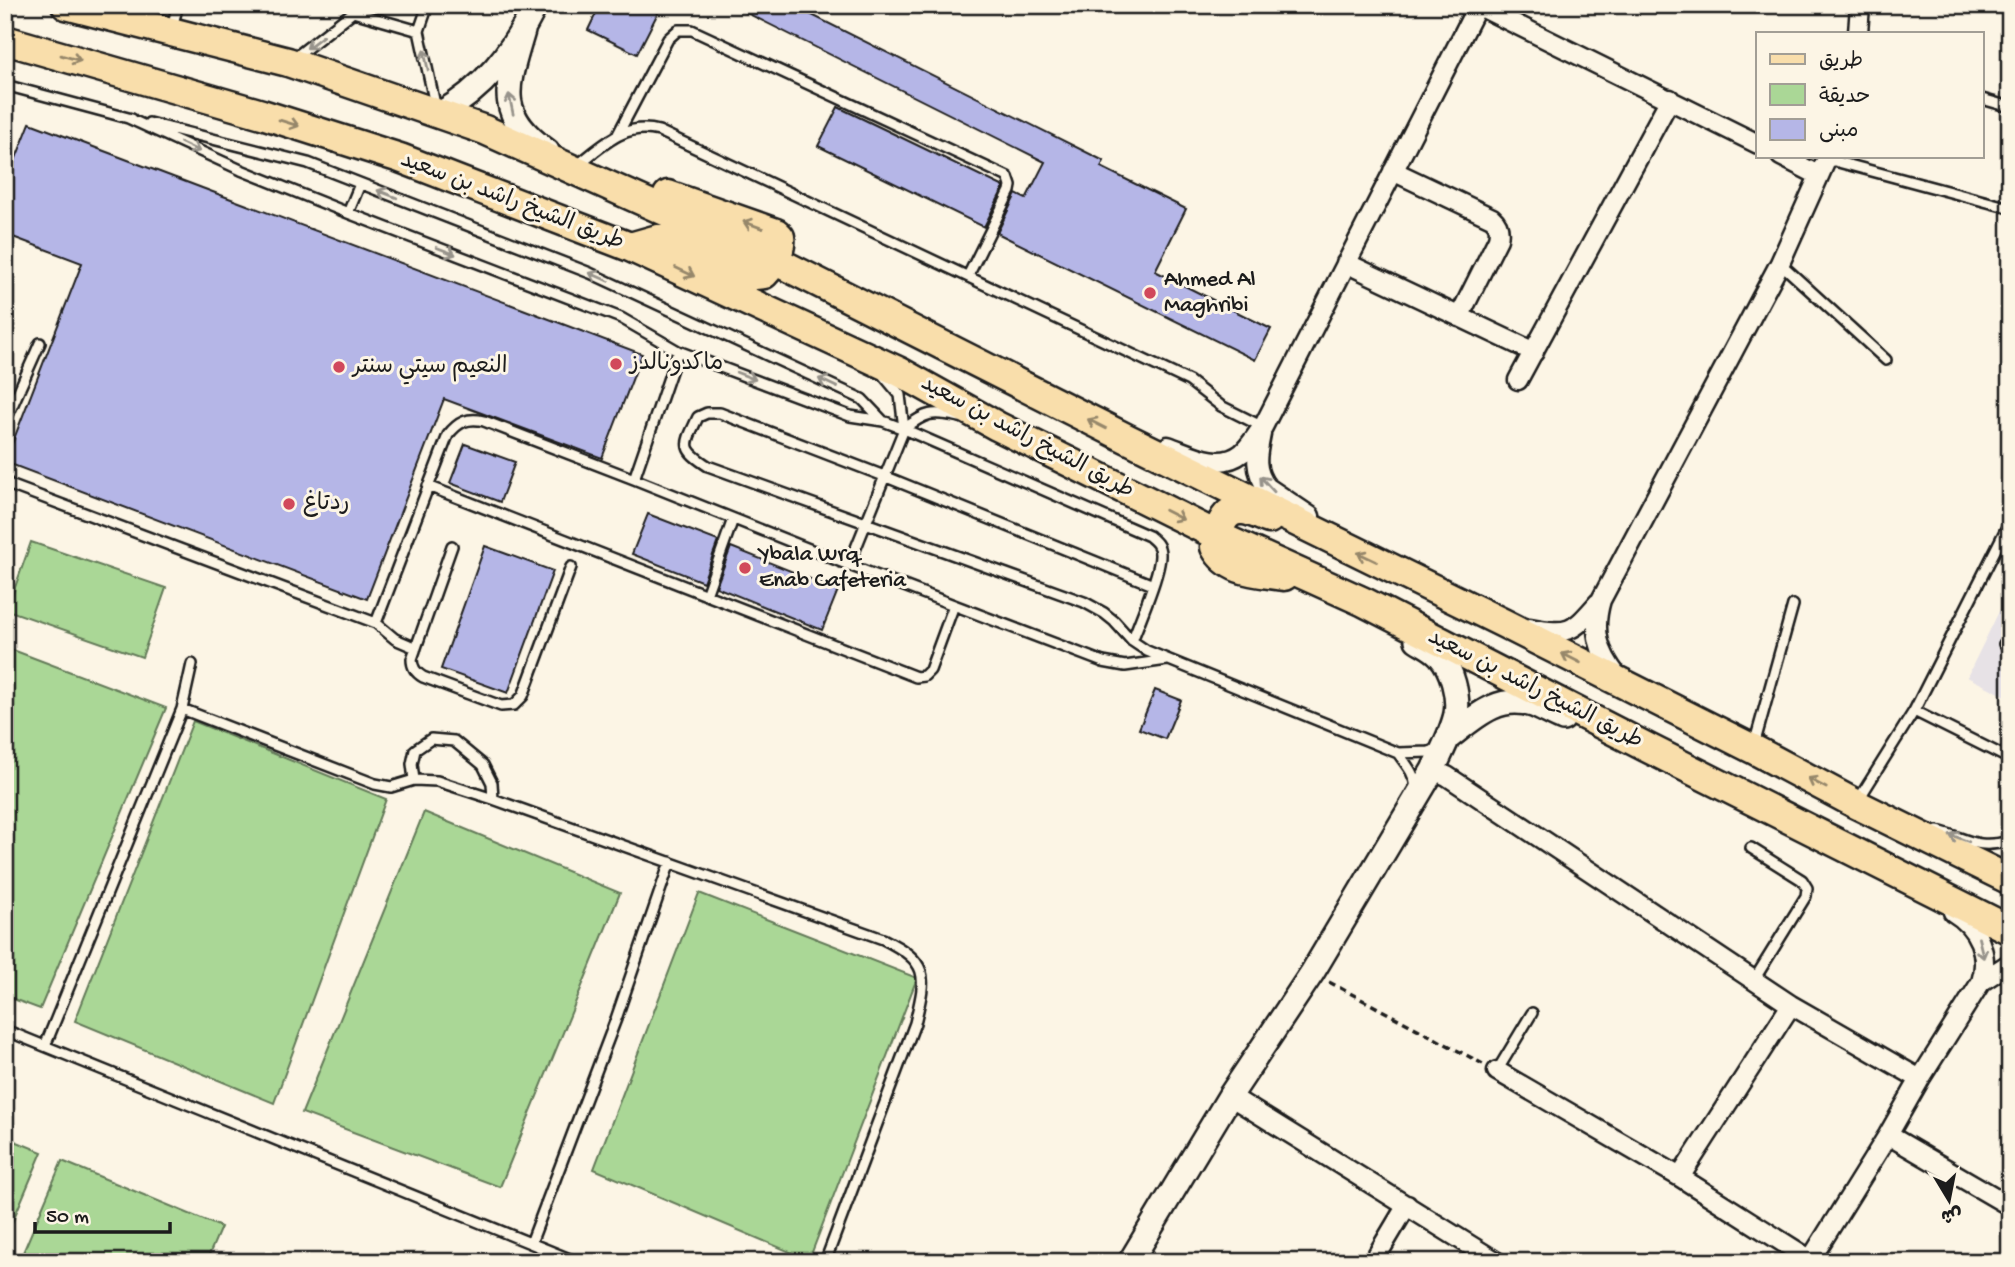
<svg xmlns="http://www.w3.org/2000/svg" width="2015" height="1267" font-family="'Gochi Hand','Playpen Sans Arabic',sans-serif">
<rect width="100%" height="100%" fill="#fcf5e5"/>
<filter id="ink" filterUnits="userSpaceOnUse"><feTurbulence type="fractalNoise" baseFrequency=".0143" numOctaves="2"/><feDisplacementMap in="SourceGraphic" scale="14" xChannelSelector="R" yChannelSelector="G"/><feConvolveMatrix kernelMatrix="1 2 1 2 8 2 1 2 1" color-interpolation-filters="sRGB"/></filter>
<g filter="url(#ink)">
<path fill="#e7e2e6" d="M 2010,589 L 2010,698 L 1967,677 Z"/>
<path fill="#aad796" stroke="#637a59" stroke-width="2" d="M 31,542 L 166,588 L 142,657 L 7,610 Z
M 5,647 L 166,708 L 40,1009 L 5,996 Z
M 193,721 L 386,799 L 274,1103 L 75,1021 Z
M 424,812 L 620,893 L 500,1187 L 302,1113 Z
M 699,893 L 917,978 L 809,1260 L 594,1169 Z
M 5,1137 L 42,1152 L 5,1239 Z
M 62,1161 L 221,1227 L 206,1262 L 19,1262 Z"/>
<path fill="#b5b6e7" stroke="#1c1c1c" stroke-width="2" d="M 600,5 L 662,5 L 637,54 L 588,30 Z
M 731,5 L 792,5 L 1104,161 L 1101,167 L 1186,209 L 1155,271 L 1271,329 L 1255,360 L 997,233 L 1016,194 L 1026,199 L 1045,162 Z
M 838,107 L 1004,187 L 984,227 L 818,146 Z
M 30,123 L 642,354 L 602,458 L 444,399 L 367,599 L 5,462 L 82,263 L 5,234 L 5,186 Z
M 465,444 L 515,462 L 500,502 L 450,483 Z
M 648,514 L 718,541 L 703,582 L 632,554 Z
M 485,546 L 553,571 L 508,693 L 441,669 Z
M 731,547 L 838,590 L 822,630 L 716,587 Z
M 1155,690 L 1181,700 L 1165,739 L 1139,729 Z"/>
<g fill="none" stroke-linecap="round" stroke-linejoin="round">
<g stroke="#1c1c1c" stroke-width="14">
<path id="service" d="M 428,5 L 419,31 L 436,109
M 172,27 L 178,5
M 293,59 L 353,12 L 419,31
M 5,85 L 132,119
M 1982,99 L 2010,107
M 128,118 L 241,170 L 348,213 L 621,318 L 678,351 L 850,416 L 883,421 L 904,429 L 1149,536 C 1155,541 1160,545 1160,554 C 1161,572 1139,622 1132,641
M 149,123 L 308,163 L 590,273 L 862,399 L 883,421
M 618,134 L 668,39 L 678,30 L 692,30 L 1008,177 L 1011,186 L 1010,191 L 968,276
M 1827,159 L 2010,208
M 576,166 C 603,146 623,122 659,131 L 1189,381 L 1221,406 L 1263,427
M 348,213 L 360,184
M 1780,263 L 1886,360
M 5,422 L 40,343
M 904,429 C 926,412 932,411 960,417
M 634,479 L 678,351
M 5,480 L 10,485 L 376,623 L 395,639 L 416,648
M 428,486 L 916,677 L 924,676 L 930,670 L 954,605
M 452,546 L 412,659 C 412,668 416,673 423,677 L 501,706 L 514,705 L 523,696 L 571,567
M 849,565 L 904,429 L 900,395 L 884,376
M 1153,585 L 884,476 L 720,413 L 707,413 L 698,417 C 685,445 680,448 708,466 L 1084,602 L 1104,613 L 1114,621 L 1132,641 L 1147,651 L 1398,753 C 1406,764 1415,774 1416,788
M 706,595 L 733,519
M 376,623 L 448,435 C 458,422 468,417 484,421 L 634,479 L 849,565 L 1103,662 L 1125,666 L 1167,660
M 2004,644 L 2010,646
M 182,709 L 375,784 L 391,787 L 414,780 L 437,781 L 493,799 L 883,939 C 931,963 926,976 915,1023 L 825,1262
M 1914,711 L 2010,759
M 1754,745 L 1793,605
M 1398,753 L 1429,752 L 1438,749
M 414,780 L 412,764 L 415,750 L 431,739 L 454,741 L 483,765 L 492,783 L 493,799
M 1857,802 L 1914,711 L 2010,521
M 1937,831 C 1968,838 1974,850 2010,841
M 1751,848 L 1802,880 L 1807,888 L 1806,896 L 1754,980
M 5,1030 L 577,1262
M 45,1046 L 182,709 L 192,664
M 1497,1071 L 1532,1013
M 531,1243 L 616,1019 L 670,862"/>
</g>
<g stroke="#1c1c1c" stroke-width="23">
<path id="minor" d="M 1477,5 L 1758,144
M 1858,33 L 1860,5
M 1781,156 L 1818,175
M 1393,171 L 1492,218 C 1499,224 1500,230 1498,239 L 1459,317
M 1346,263 L 1534,352
M 1518,380 L 1670,99
M 1261,434 C 1257,454 1253,470 1267,487 L 1310,516
M 1168,446 C 1191,454 1219,471 1242,453 C 1250,446 1256,435 1263,427 L 1478,5
M 1530,628 C 1569,635 1572,633 1598,603
M 1617,676 C 1598,651 1592,631 1601,600 L 1780,263 L 1828,156
M 1433,770 L 1447,776 L 1791,1005 L 1920,1079
M 1981,982 L 2010,963
M 1497,1071 L 1680,1177 L 1814,1262
M 1230,1096 L 1497,1262
M 1888,1135 L 2010,1206
M 1680,1177 L 1791,1005
M 1373,1262 L 1407,1205
M 1809,1262 L 1888,1135 L 1920,1079 L 1981,982 C 1990,954 1978,927 1953,912"/>
</g>
<g stroke="#1c1c1c" stroke-width="28">
<path id="tertiary" d="M 523,31 C 507,86 494,113 547,151
M 438,115 C 485,88 511,54 536,5
M 1448,738 C 1473,719 1498,693 1533,705 C 1543,709 1553,715 1563,719
M 1130,1262 L 1230,1096 L 1312,973 L 1433,770 C 1441,752 1452,733 1456,714 C 1459,696 1452,669 1440,656 C 1434,649 1425,645 1417,640"/>
</g>
<g stroke="#1c1c1c" stroke-width="33">
<path id="primary" d="M 66,5 L 288,62 L 485,130 L 774,260 L 1126,438 L 1503,623 L 1753,749 L 1856,804 L 2010,880
M 5,40 L 262,114 L 400,158 L 630,247 L 900,372 L 997,426 L 1218,536 L 1364,602 L 1646,747 L 2010,930
M 630,247 L 658,239 L 676,238 L 755,275 L 764,274 C 773,265 782,250 780,237 L 776,233 L 668,195
M 1269,519 C 1261,516 1250,510 1242,510 C 1222,508 1218,533 1215,547 C 1229,573 1258,572 1284,576"/>
</g>
<path stroke="#1c1c1c" stroke-width="3.5" stroke-dasharray="7 5" stroke-linecap="butt" d="M 1329,982 L 1483,1064"/>
<use href="#service" stroke="#fcf5e5" stroke-width="9"/>
<use href="#minor" stroke="#fcf5e5" stroke-width="18"/>
<use href="#tertiary" stroke="#fcf5e5" stroke-width="23"/>
<use href="#primary" stroke="#f9deab" stroke-width="28"/>
</g>
<defs><path id="oneway-shaft" d="M-6 0H5M1.5-3L5.5 0L1.5 3" fill="none" stroke-width="1.6" stroke-linecap="round" stroke-linejoin="round" transform="scale(1.75)"/></defs>
<g stroke="#97938b">
<use href="#oneway-shaft" transform="translate(315 42) rotate(143)"/>
<use href="#oneway-shaft" transform="translate(426 60) rotate(-102)"/>
<use href="#oneway-shaft" transform="translate(511 104) rotate(-102)"/>
<use href="#oneway-shaft" transform="translate(190 147) rotate(25)"/>
<use href="#oneway-shaft" transform="translate(387 194) rotate(-159)"/>
<use href="#oneway-shaft" transform="translate(446 251) rotate(21)"/>
<use href="#oneway-shaft" transform="translate(599 277) rotate(-156)"/>
<use href="#oneway-shaft" transform="translate(746 376) rotate(21)"/>
<use href="#oneway-shaft" transform="translate(828 383) rotate(-155)"/>
<use href="#oneway-shaft" transform="translate(1267 484) rotate(-132)"/>
<use href="#oneway-shaft" transform="translate(1959 838) rotate(-159)"/>
<use href="#oneway-shaft" transform="translate(1981 948) rotate(76)"/>
</g>
<g stroke="#96876b">
<use href="#oneway-shaft" transform="translate(71 58) rotate(16)"/>
<use href="#oneway-shaft" transform="translate(289 123) rotate(17)"/>
<use href="#oneway-shaft" transform="translate(753 225) rotate(-160)"/>
<use href="#oneway-shaft" transform="translate(685 272) rotate(25)"/>
<use href="#oneway-shaft" transform="translate(1097 424) rotate(-153)"/>
<use href="#oneway-shaft" transform="translate(1174 515) rotate(27)"/>
<use href="#oneway-shaft" transform="translate(1367 557) rotate(-154)"/>
<use href="#oneway-shaft" transform="translate(1571 658) rotate(-153)"/>
<use href="#oneway-shaft" transform="translate(1817 783) rotate(-152)"/>
</g>
</g>
<g fill="#d1495b" stroke="#fcf5e5" stroke-width="2.5">
<circle cx="1150" cy="293" r="7"/>
<circle cx="616" cy="364" r="7"/>
<circle cx="339" cy="367" r="7"/>
<circle cx="289" cy="504" r="7"/>
<circle cx="745" cy="568" r="7"/>
</g>
<g text-anchor="middle" dominant-baseline="central" stroke-width="6" stroke-linejoin="round" paint-order="stroke">
<g font-size="23" fill="#1c1c1c" stroke="#fcf5e5">
<text transform="translate(512 202) rotate(21)">طريق الشيخ راشد بن سعيد</text>
<text transform="translate(1027 438) rotate(28)">طريق الشيخ راشد بن سعيد</text>
<text transform="translate(1535 690) rotate(27)">طريق الشيخ راشد بن سعيد</text>
</g>
<g font-size="23" fill="#1c1c1c" stroke="#fcf5e5" text-anchor="start">
<text x="1164" y="280">Ahmed Al<tspan x="1164" dy="26">Maghribi</tspan></text>
<text x="630" y="364">ماكدونالدز</text>
<text x="353" y="367">النعيم سيتي سنتر</text>
<text x="303" y="504">ردتاغ</text>
<text x="759" y="555">Ybala Wrq<tspan x="759" dy="26">Enab Cafeteria</tspan></text>
</g>
</g>
<rect width="2015" height="1267" fill="none" stroke="#fcf5e5" stroke-width="28"/>
<rect x="14" y="14" width="1987" height="1239" fill="none" stroke="#1c1c1c" stroke-width="2.5" filter="url(#ink)"/>
<rect x="1756" y="32" width="228" height="126" fill="#fcf5e5" stroke="#a29e95" stroke-width="2"/>
<rect x="1770" y="54" width="35" height="10" fill="#f9deab" stroke="#a29e95" stroke-width="2"/>
<text x="1819" y="66" font-size="21" fill="#1c1c1c">طريق</text>
<rect x="1770" y="84" width="35" height="21" fill="#aad796" stroke="#a29e95" stroke-width="2"/>
<text x="1819" y="102" font-size="21" fill="#1c1c1c">حديقة</text>
<rect x="1770" y="119" width="35" height="21" fill="#b5b6e7" stroke="#a29e95" stroke-width="2"/>
<text x="1819" y="136" font-size="21" fill="#1c1c1c">مبنى</text>
<g transform="translate(1949 1200) rotate(170)" stroke="#fcf5e5" stroke-width="5" paint-order="stroke">
<path d="M0-5L12 26L0 18L-12 26Z" fill="#1c1c1c"/>
<text y="-10" font-size="19" font-weight="bold" text-anchor="middle" fill="#1c1c1c">ش</text>
</g>
<path d="M35 1222v10h135v-10" fill="none" stroke="#1c1c1c" stroke-width="3.5"/>
<text x="46" y="1222" font-size="21" fill="#1c1c1c" stroke="#fcf5e5" stroke-width="5" paint-order="stroke">50 m</text>
</svg>
